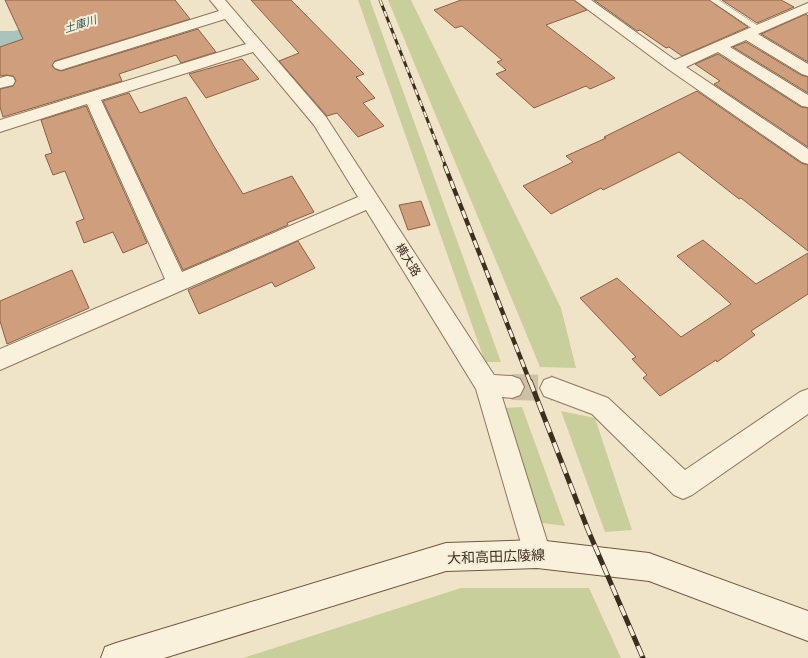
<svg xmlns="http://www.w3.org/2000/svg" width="808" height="658" font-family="'Times New Roman','Noto Sans JP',serif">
<rect width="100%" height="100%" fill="#f0e4c8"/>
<path fill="#c9cf9b" d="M 358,0 L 370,0 L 501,362 L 485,362 Z
M 388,0 L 411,0 L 561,308 L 576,368 L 540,367 Z
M 522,407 L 565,526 L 542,523 L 503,408 Z
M 561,411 L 595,418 L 632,530 L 605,532 Z
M 461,588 L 589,588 L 621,658 L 243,658 Z"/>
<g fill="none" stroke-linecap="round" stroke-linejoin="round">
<path fill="#a9c4bc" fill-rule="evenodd" d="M 124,0 L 175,0 L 171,7 L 27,49 L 15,52 L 0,51 L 0,31 L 14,31 Z"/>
</g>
<path fill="#cf9f7d" stroke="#8d5f41" d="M 5,0 L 175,0 L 190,19 L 55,61 L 52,66 L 55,69 L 61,71 L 198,29 L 216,52 L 181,63 L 176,55 L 119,74 L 122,81 L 3,117 L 0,107 L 0,89 L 13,86 L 16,80 L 13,76 L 7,75 L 0,76 L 0,47 L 23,39 Z
M 251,0 L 291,0 L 364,74 L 356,77 L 375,98 L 363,103 L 384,126 L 358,137 L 337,113 L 327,116 L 279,61 L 299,53 Z
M 461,0 L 574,0 L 587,10 L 546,25 L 615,78 L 590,89 L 586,86 L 534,108 L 496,74 L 506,70 L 497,62 L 502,60 L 462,26 L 455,28 L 434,10 Z
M 594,0 L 709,0 L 748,27 L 682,56 L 669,47 L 666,48 L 640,30 L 637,31 Z
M 722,0 L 781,0 L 794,7 L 757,23 Z
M 806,14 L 808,16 L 808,62 L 761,34 Z
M 746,42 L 801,75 L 808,77 L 808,93 L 733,47 Z
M 718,54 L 801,107 L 808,108 L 808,147 L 714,84 L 720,81 L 695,64 Z
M 242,59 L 259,79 L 206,98 L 189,74 Z
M 697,91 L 801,163 L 808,165 L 808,251 L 741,198 L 739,199 L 679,152 L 603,190 L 601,188 L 551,214 L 523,186 L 573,162 L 566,156 L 606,138 L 604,137 Z
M 129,93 L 140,113 L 186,97 L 215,148 L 243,194 L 292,176 L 314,212 L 287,223 L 288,225 L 183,270 L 103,101 Z
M 86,106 L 147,243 L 123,253 L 113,232 L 84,243 L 76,222 L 84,219 L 65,171 L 53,175 L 45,155 L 52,153 L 41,120 Z
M 421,201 L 430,225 L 408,230 L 399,205 Z
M 703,240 L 756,284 L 808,253 L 808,294 L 751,331 L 755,335 L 717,362 L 716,360 L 660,396 L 643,378 L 647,375 L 632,359 L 636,357 L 580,298 L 617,278 L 681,337 L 731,304 L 677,256 Z
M 298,241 L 315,268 L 275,287 L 272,282 L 199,314 L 188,290 Z
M 72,270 L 89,308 L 7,344 L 0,321 L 0,301 Z"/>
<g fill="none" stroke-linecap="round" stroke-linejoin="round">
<path stroke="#ccc0a6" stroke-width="26" stroke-dasharray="26 13" stroke-linecap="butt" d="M 512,387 L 552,388"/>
<g stroke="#8d765c" stroke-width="1">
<path id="service" d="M 710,0 L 719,0 L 763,29 L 762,31 L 756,31 Z"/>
</g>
<g stroke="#8d765c" stroke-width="2">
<path id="minor" d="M 210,0 L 225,0 L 326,117 L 494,375 L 512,376 L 520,379 L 524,387 L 520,395 L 512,398 L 502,397 L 551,554 L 547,564 L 537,568 L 527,564 L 476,389 L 366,210 L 0,370 L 0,349 L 165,279 L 87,104 L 0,132 L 0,120 L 246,44 L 225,19 L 67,68 L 61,70 L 55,68 L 53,65 L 55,62 L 219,11 ZM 253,52 L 314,125 L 358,197 L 182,272 L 101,100 Z
M 575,0 L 591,0 L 675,60 L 808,3 L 808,12 L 758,34 L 808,64 L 808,76 L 802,74 L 746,40 L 730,47 L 808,95 L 808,107 L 802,106 L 718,52 L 686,67 L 808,149 L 808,164 L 802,162 L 668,69 Z
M 7,76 L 13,77 L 15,81 L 13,85 L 0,88 L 0,78 Z
M 552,377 L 608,398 L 685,470 L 800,392 L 808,389 L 808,414 L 692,495 L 683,499 L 674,495 L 592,414 L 544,396 L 540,388 L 544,380 Z"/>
</g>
<g stroke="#6f573f" stroke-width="2">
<path id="secondary" d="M 537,540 L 649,553 L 808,611 L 808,641 L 649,581 L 537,568 L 446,571 L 164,658 L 101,658 L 105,647 L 116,643 L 446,543 Z"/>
</g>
<use href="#service" fill="#faf1dc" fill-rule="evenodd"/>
<use href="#minor" fill="#faf1dc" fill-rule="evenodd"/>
<use href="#secondary" fill="#faf1dc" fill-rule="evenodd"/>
<g stroke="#3d2e20" stroke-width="3">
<path id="rail-far2" d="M 380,0 L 446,167"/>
</g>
<g stroke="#3d2e20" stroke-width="4.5">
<path id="rail-far1" d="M 445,166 L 530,382"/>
</g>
<g stroke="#3d2e20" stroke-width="5">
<path id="rail" d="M 530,381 L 588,530 L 643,658"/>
</g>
<use href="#rail-far2" stroke="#f7eed8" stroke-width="2" stroke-dasharray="6" stroke-linecap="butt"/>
<use href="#rail-far1" stroke="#f7eed8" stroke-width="3" stroke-dasharray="8" stroke-linecap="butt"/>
<use href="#rail" stroke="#f7eed8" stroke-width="3.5" stroke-dasharray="11" stroke-linecap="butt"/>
</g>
<g text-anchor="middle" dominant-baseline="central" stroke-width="4" stroke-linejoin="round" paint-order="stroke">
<g font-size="11" font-style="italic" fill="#2f5d5a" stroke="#f7eed8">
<text transform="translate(80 24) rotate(-17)">土庫川</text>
</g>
<g font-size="12" fill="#3d2e20" stroke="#f7eed8">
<text transform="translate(408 260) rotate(58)">横大路</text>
</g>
<g font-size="14" fill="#3d2e20" stroke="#f7eed8">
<text transform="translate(496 557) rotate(-2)">大和高田広陵線</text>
</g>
</g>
</svg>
